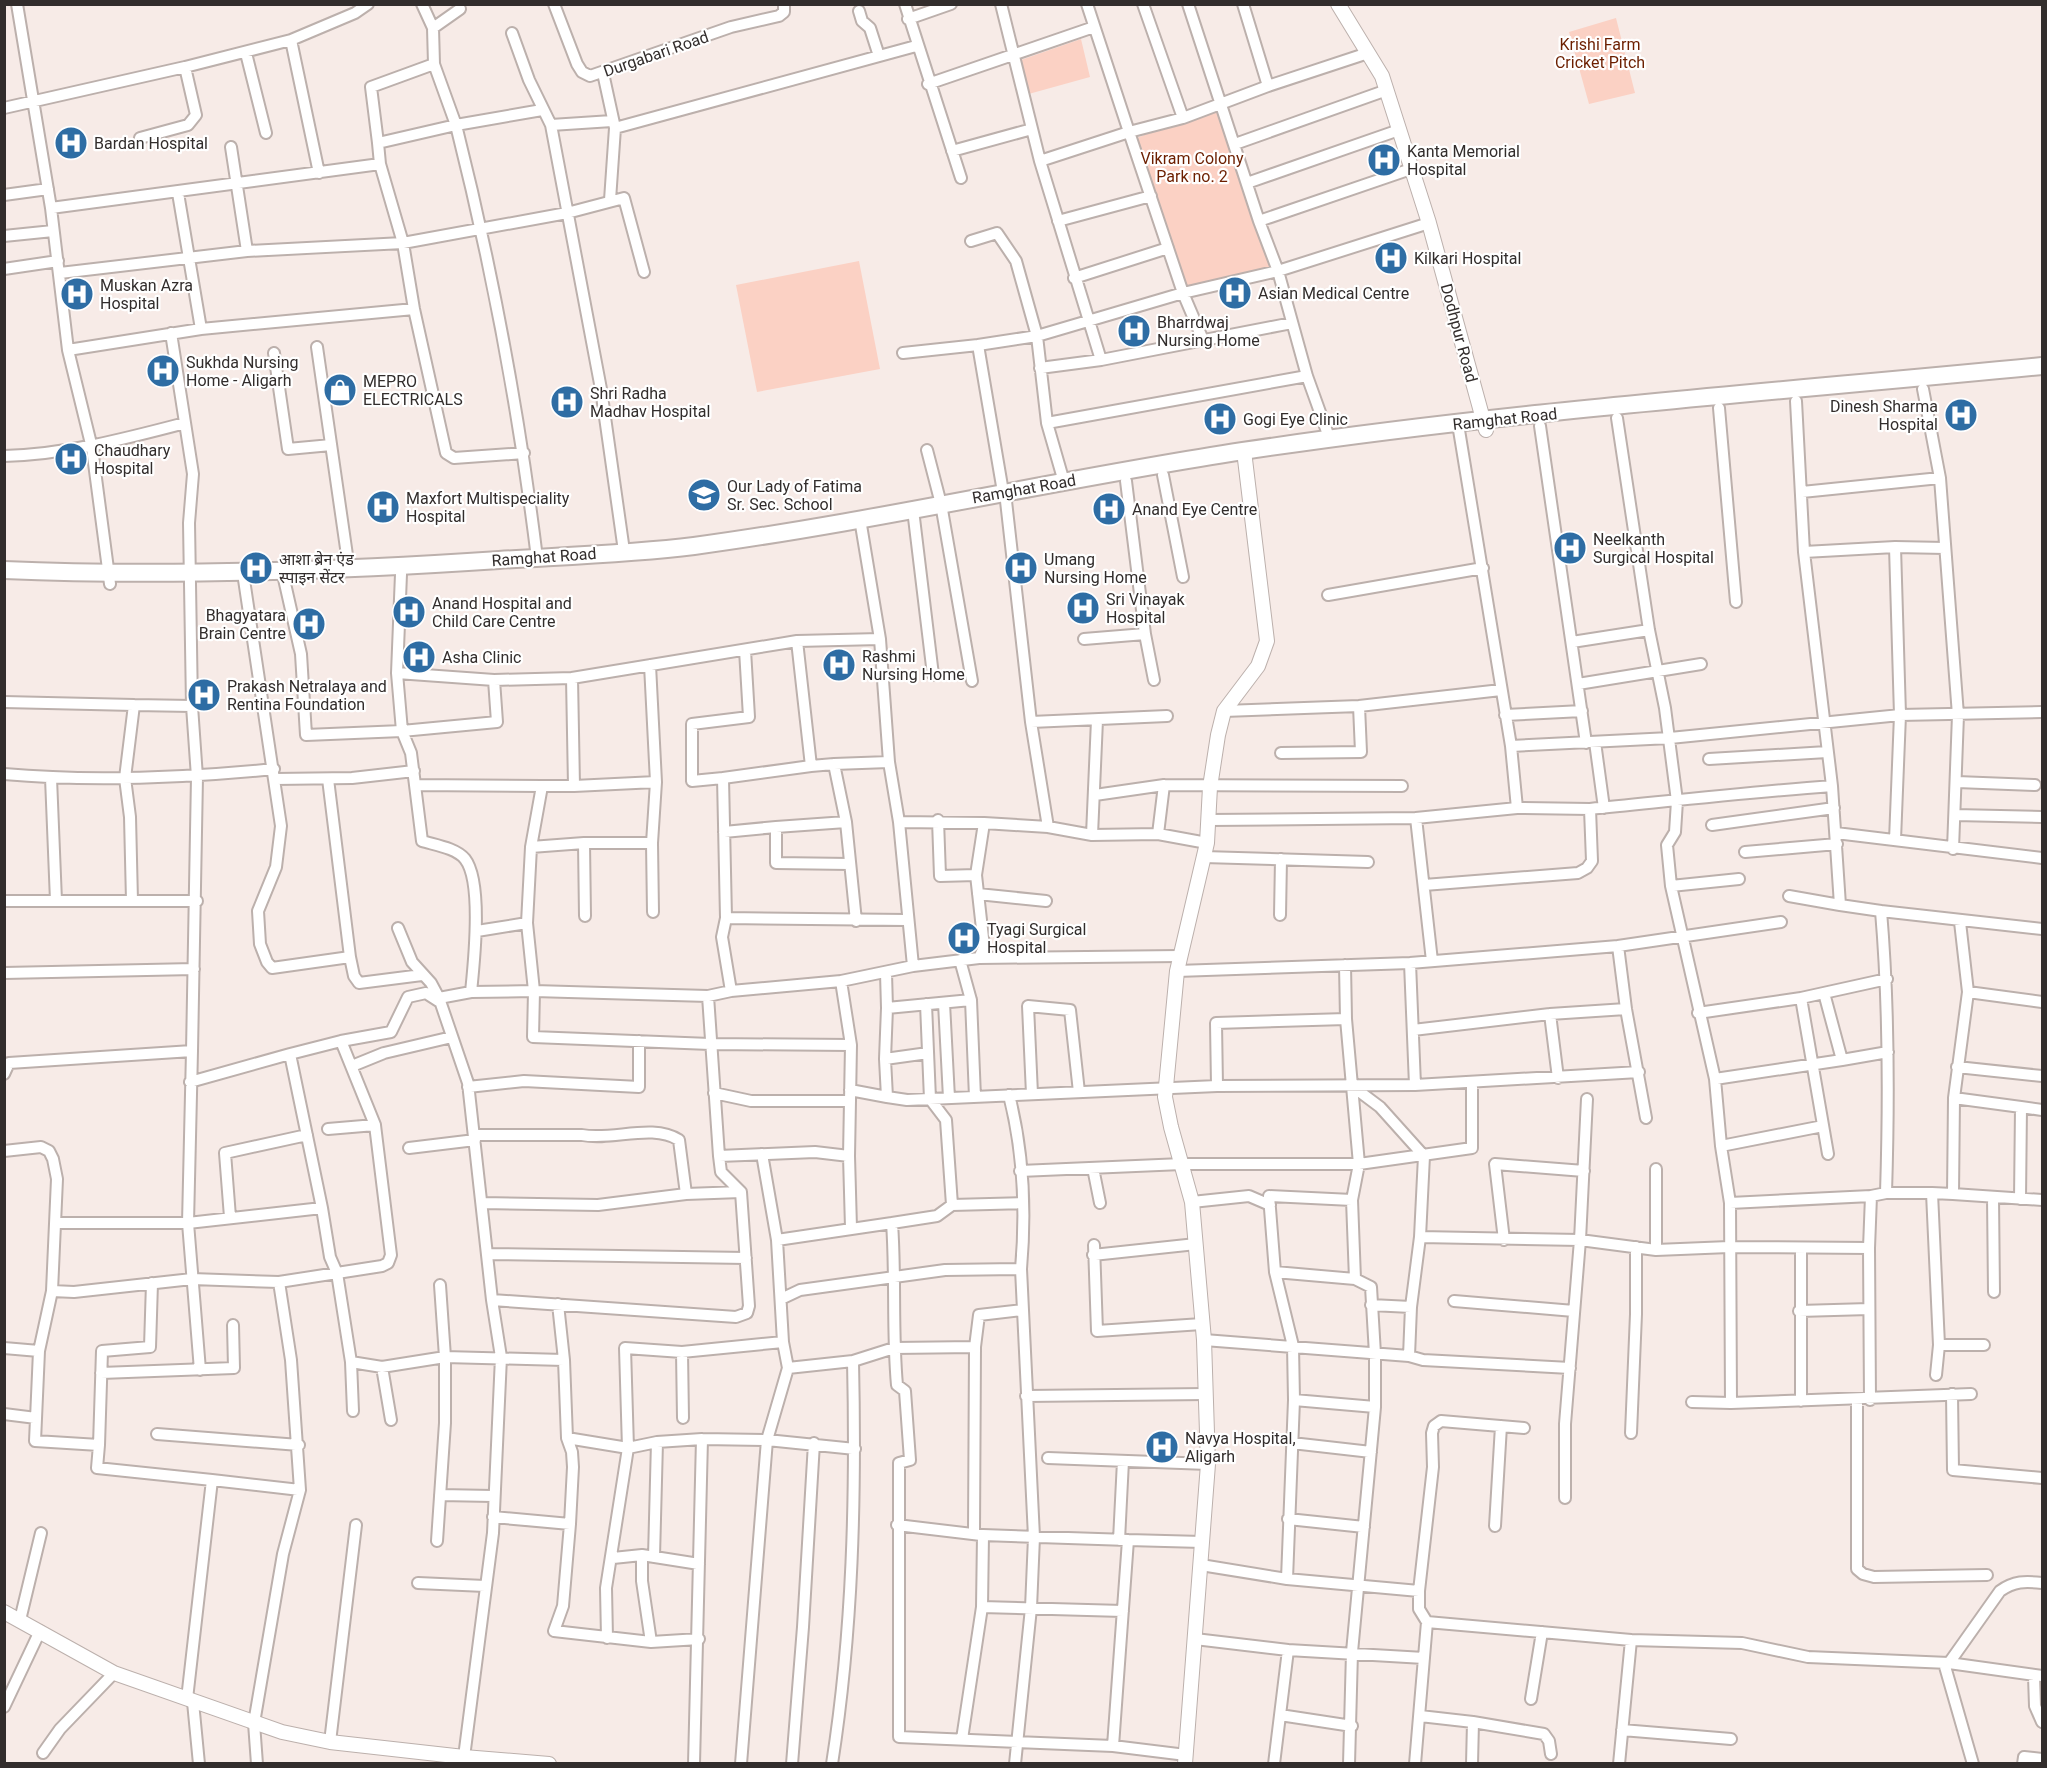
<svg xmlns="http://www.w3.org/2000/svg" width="2047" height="1768" font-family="Roboto,'Noto Sans Devanagari',sans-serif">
<rect width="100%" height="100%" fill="#f7ebe7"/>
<path fill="#fbd1c4" d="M 1616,18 L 1635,93 L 1589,104 L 1569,32 Z
M 1081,39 L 1090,77 L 1025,95 L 1018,61 Z
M 1222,103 L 1277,268 L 1183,293 L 1132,140 Z
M 859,261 L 880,369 L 757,392 L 736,285 Z"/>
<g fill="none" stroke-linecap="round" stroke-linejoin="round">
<g stroke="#bcb0ac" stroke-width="14">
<path id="minor" d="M 17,4 L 51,208 L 68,350 L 92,448 L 110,584
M 422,4 L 433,28 L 434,64 L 456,125 L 542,110
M 554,4 L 577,64 L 582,72 L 590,76 L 731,27 L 779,16 L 784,12 L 784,4
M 905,4 L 961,178
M 1001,4 L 1040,161 L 1101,360
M 1143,4 L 1183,118 L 1129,132 L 1183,293 L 1203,340
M 1188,4 L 1259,221 L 1278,271 L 1307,376 L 1330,440
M 859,11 L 862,21 L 870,28 L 879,56
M 908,19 L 951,4
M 433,28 L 460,9
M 512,33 L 529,80 L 551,125 L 601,389 L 624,551
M 246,53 L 266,133
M 434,64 L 371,87 L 378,143 L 456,125 C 492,268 519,412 537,558
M 603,73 L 615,128 L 610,200
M 928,84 L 1094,27
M 1268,86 L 1368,53
M 4,108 L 185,67
M 1183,118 L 1268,86 L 1243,4
M 551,125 L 612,121
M 615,128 L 916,46
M 140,138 L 188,125 L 196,115 L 185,67 L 291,40
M 378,143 L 380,164 L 403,243 L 414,309 L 446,453 L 454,458 L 524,453
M 1235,144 L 1387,90
M 231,147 L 247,251
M 952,151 L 1032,129
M 1040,161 L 1129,132 L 1087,4
M 319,173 L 291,40 L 355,13 L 368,4
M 1247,183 L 1399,130
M 178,193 L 201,329
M 4,195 L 48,189
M 51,208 L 380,164
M 1058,221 L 1151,196
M 1259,221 L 1411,169
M 4,236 L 53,231
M 971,241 L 997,233 L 1016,261 L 1037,336 L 1047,423 L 1064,482
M 4,269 L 58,261
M 60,273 L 247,251 L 403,243 L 567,213 L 624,198 L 644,272
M 1074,278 L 1168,248
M 171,333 L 193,474 L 189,523 L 192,706 L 197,777 L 192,1051
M 978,345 L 1037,336 L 1183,293 L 1278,271 L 1429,223
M 317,347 L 349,569
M 68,350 L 201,329 L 414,309
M 274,353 L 288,449 L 331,445
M 903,353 L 978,345 L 1003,492
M 1040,368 L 1101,360 L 1292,323
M 1923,389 L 1940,478 L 1958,715 L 1953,849
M 1796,401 L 1804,552 L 1832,786 L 1840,905 L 1881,911 C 1889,1005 1889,1099 1886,1193 L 1871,1196 L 1869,1248 L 1870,1400
M 1719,408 L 1736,602
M 1617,418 L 1649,630 L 1665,708 L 1677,801 L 1675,832 L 1667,845 L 1671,886 L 1715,1079 L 1721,1146 L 1730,1203 L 1731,1403 L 1971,1394
M 1047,423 L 1307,376
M 1458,424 L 1511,746 L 1517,808
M 1540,426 L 1586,743
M 927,450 L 941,504 L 972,681
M 4,456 C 67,454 124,439 185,423
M 1163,475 L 1183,577
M 1126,481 L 1145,634 L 1154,680
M 1802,492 L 1940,478
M 1006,501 L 1031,722 L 1048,827 L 1092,835 L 1158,834 L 1207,843
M 914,518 L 933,675
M 860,519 L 880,639 L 889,762 L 899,822 L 913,966
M 1804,552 L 1895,547 L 1945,548
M 243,573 L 281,826 L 276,867 L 258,911 L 260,944 L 267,962 L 272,968 L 350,957 L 328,779
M 401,574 L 397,673 L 402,731 L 411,753 L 422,841 C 435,845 456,848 465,859 C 483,882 474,963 471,992
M 284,579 L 301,654 L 306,735 L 402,731 L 497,722 L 494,680
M 1328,595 L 1483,568
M 1084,639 L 1145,634
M 1572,642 L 1649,630
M 650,665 L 656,782 L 652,843 L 653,912
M 397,673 L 494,680 L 572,678 L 574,786 L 542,786 L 531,847 L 527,923 L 534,991 L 708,996 L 731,991 L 841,981
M 572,678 L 797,641
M 1578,684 L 1701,664
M 4,702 L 134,705 L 125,778 L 130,817 L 132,901
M 134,705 L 192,706
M 1224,711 L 1359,706 L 1501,690
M 1505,715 L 1582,711
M 1031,722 L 1167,716
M 1595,742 L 1604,808
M 1511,746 L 1670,738 L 1900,715 L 2042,712
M 1281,753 L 1361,752 L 1359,706
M 1709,759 L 1827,752
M 811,766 L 834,764
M 4,774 C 94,782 184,778 274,769
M 51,778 L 56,901
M 723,778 L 692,781 L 692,724 L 749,717 L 745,650
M 275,779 L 352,778 L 414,771
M 1957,782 L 2035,785
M 415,785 L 542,786
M 574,786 L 656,782
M 1095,795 L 1164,785 L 1402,786
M 1590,809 C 1671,801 1751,792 1832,786
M 1955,815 L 2042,817
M 1416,818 L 1432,961
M 938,820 L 940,876 L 976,875
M 1209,820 L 1416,818 L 1517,808 L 1590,809 L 1592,861 L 1587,868 L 1578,873 L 1424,885
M 846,822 L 776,827 L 776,863 L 850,864
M 899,822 L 984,823 L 976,875 L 984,947 L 979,958
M 984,823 L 1048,827
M 1712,825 L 1834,808
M 724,832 L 776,827
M 1836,833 L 2042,858
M 1158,834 L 1164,785
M 1092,835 L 1097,720
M 1895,840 L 1900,715 L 1895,547
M 531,847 L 584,843
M 1745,852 L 1837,844
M 1204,857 L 1368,862
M 1671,886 L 1739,879
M 978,894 L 1046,901
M 1789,896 L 1840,905
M 4,901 L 197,901
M 1881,911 L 2042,929
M 1280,915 L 1281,859
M 585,916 L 584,843 L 652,843
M 726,918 L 907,920
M 856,921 L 846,822 L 834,764 L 889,762
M 398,928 L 412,962 L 431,983 L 439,998 L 468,1083 L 492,1300 L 501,1357 L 493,1533 L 464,1757
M 477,931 L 527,923
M 1618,946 L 1781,922
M 350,957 L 354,976 L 359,983 L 422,975
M 960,960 L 971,1000 L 975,1097
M 1345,965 L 1346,1019 L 1359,1164 L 1352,1200 L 1355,1279
M 1177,971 L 1410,963 L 1618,946 L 1626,1009 L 1646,1118
M 4,973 L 194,969
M 886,973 L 887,1008
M 731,991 L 722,937 L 726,918 L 723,778 L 811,766 L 797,641 L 880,639
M 1968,992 L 2042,1002
M 1824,993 L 1842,1060 L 1888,1052
M 708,996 L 719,1156 L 815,1152 L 849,1156 L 851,1045 L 841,981 L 913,966 L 979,958 L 1180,956
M 439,998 L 471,992 L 534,991 L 533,1037 L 710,1044 L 851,1045
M 1801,998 L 1887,979
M 944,1003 L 949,1098
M 926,1004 L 930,1099 L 946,1120 L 952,1205 L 1023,1203
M 1698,1013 L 1801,998 L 1828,1154
M 1550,1014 L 1558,1078
M 1413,1030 L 1550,1014 L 1626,1009
M 341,1041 L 391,1032 L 408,997 L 426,993 L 440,1002
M 885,1059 L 928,1053
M 352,1066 L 384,1053 L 452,1037
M 1957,1067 L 2042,1076
M 4,1074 L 9,1063 L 192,1051 L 188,1223 L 200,1370
M 1715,1079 L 1842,1060
M 190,1082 L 290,1054
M 1415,1085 L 1639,1072
M 1217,1086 L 1216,1023 L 1346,1019
M 1352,1086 L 1380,1107 L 1424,1156 L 1420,1237 L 1411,1307 L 1409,1356 L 1423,1360 L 1570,1368
M 468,1087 L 524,1081 L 639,1087 L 639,1041
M 850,1090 L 887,1097 L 885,1059 L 887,1008 L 971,1000
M 714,1093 L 751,1101 L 850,1101
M 1032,1094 L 1028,1006 L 1070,1010 L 1079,1092
M 1009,1095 C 1023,1150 1026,1212 1021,1269
M 887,1097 L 907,1100 L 1217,1086 L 1415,1085 L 1410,963
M 1954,1098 L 2021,1107
M 328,1129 L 375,1125
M 474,1135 L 582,1135 C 613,1141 652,1123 679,1140 L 686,1194
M 1721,1146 L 1823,1126
M 409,1148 L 475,1140
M 4,1151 L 41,1147 L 49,1151 L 53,1159 L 57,1179 L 52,1291 L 39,1351 L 35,1441 L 99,1445 L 97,1468 L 212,1480 L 187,1699
M 849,1156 L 851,1228
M 1093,1168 L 1100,1203
M 1020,1171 L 1182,1164 L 1359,1164 L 1472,1148 L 1472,1082
M 1886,1193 L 1932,1193
M 1953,1194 L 2042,1200
M 1993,1197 L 1994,1292
M 2020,1199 L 2021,1107 L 2042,1110
M 1352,1200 L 1269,1196 L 1275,1272 L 1293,1346 L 1294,1400 L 1287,1579 L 1419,1591
M 1192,1202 L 1249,1196 L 1270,1205
M 482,1203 L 598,1205 L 686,1194 L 741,1192
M 1730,1203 L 1871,1196
M 952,1205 L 937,1216 L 892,1223 C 896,1277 892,1331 897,1385 L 905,1391 L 910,1460 L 899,1463 L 899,1737 L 1113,1746 L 1128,1540 L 983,1535 L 982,1607
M 322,1208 L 290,1054 L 341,1041 L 375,1125 L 391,1255 L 388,1263 L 382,1266 L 337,1273 L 351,1362 L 353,1411
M 230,1217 L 225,1153 L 307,1135
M 1420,1237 L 1580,1240 L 1587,1099
M 777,1240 L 892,1223
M 1504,1240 L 1495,1164 L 1584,1171
M 1094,1245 L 1097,1331 L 1202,1324
M 1801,1249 L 1801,1401
M 1656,1250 L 1729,1247 L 1869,1248
M 488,1254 L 746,1258
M 1093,1255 L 1196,1244
M 1275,1272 L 1355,1279 L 1371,1287 L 1375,1354 L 1375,1407 L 1352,1652 L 1349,1764
M 52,1291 L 74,1292 L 192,1279 L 279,1282 L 337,1273 L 330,1257 L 322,1208 L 188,1223 L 55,1223
M 781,1299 L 800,1290 L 945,1270 L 1021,1269 L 1034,1537 L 1031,1608 L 1015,1764
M 492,1300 L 736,1317 L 747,1313 L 749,1306 L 741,1192 L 721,1172 L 719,1156
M 1454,1301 L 1574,1311
M 1371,1305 L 1411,1307
M 1799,1311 L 1869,1309
M 1204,1340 L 1409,1356
M 1939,1345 L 1984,1345
M 4,1348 L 39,1351
M 682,1352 L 683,1418
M 351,1362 L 382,1367 L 445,1357 L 440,1285
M 382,1367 L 391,1420
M 788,1368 L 853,1361 L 894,1348 L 975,1347
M 101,1373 L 234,1368 L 233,1325
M 1936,1375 L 1939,1345 L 1932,1193 L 1953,1194 L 1954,1098 L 1968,992 L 1960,922
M 1952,1394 L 1953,1470 L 2042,1478
M 1026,1396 L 1206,1394
M 1294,1400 L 1375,1407
M 1857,1400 L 1857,1569 L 1863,1574 L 1874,1577 L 1987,1575
M 1692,1402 L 1731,1403
M 4,1414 L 36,1418
M 1524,1428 L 1441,1421 L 1434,1426 L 1432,1433 L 1433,1467 L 1419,1591 L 1419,1609 L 1427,1622 L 1631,1640 L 1742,1643 L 1808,1657 L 1949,1663 L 2042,1676
M 1631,1433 L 1636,1314 L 1636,1247
M 157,1434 L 299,1445
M 567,1438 L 628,1448 L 657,1442 L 702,1439 L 767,1440 L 855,1449
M 1292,1443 L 1371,1452
M 99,1445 L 102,1351 L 150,1347 L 152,1283
M 1048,1458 L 1208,1464
M 212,1480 L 300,1490 L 291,1360 L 279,1282
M 440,1495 L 493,1496
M 1565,1498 L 1565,1424 L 1580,1240 L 1656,1250 L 1656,1169
M 493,1517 L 570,1524 L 573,1467 L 572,1452 L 567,1438 L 564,1360 L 558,1304
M 1288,1519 L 1364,1527
M 570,1524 L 563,1606 L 554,1631 L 651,1642 L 699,1639
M 897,1525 L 981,1535
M 1495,1526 L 1501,1426
M 974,1534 L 975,1347 L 979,1315 L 1022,1310
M 1119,1540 L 1123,1461
M 1128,1540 L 1202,1542
M 437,1541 L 445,1423 L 445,1357 L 564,1360
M 642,1555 L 642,1581 L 651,1642
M 654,1557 L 657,1442
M 613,1558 L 642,1555 L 699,1564
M 1201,1565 L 1287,1579
M 418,1583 L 485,1586
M 20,1620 L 41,1533
M 607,1638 L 606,1588 L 628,1448 L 625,1348 L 682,1352 L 783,1342 L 777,1240 L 762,1154
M 1195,1639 L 1288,1650 L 1424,1658
M 1944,1663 L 1973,1764
M 1949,1663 L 2000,1591 C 2014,1581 2025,1581 2042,1583
M 2034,1676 L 2035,1706 L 2042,1722
M 1531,1699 L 1542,1632
M 193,1702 L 199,1764
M 4,1707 L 40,1631
M 1280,1715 L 1352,1726
M 1420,1716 L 1473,1722 L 1472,1764
M 1473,1722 L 1544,1734 L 1549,1741 L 1551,1754
M 1622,1730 L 1731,1739
M 962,1739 L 982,1607 L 1123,1611
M 330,1742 L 356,1525
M 1113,1746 L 1186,1755
M 43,1753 L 60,1729 L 114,1673
M 257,1764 L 254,1723 L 283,1554 L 300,1490
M 694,1764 L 702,1439
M 741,1764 L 767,1440 L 788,1368 L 783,1342
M 792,1764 L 803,1627 L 814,1443
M 832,1764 C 853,1630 856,1495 853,1361
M 1274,1764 L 1288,1650
M 1415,1764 L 1427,1622
M 1619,1764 L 1631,1640
M 2023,1764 L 2024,1757 L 2042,1759"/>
</g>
<g stroke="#bcb0ac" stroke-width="16">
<path id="tertiary" d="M 1338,4 L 1382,76 L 1429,223 L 1486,430
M 4,1612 L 114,1673 L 282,1732 L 330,1742 L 464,1757 L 549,1764
M 1185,1764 L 1208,1464 L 1204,1340 L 1192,1202 L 1171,1127 L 1165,1097 L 1177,971 L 1207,843 L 1210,787 L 1218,735 L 1224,711 L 1258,666 L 1267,641 L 1244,451"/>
</g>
<g stroke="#bcb0ac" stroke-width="20">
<path id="secondary" d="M 4,570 C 170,577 334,571 499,560 C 564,556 630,554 694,546 C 878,521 1059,479 1243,451 C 1508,411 1776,392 2042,366"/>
</g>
<use href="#minor" stroke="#fff" stroke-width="10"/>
<use href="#tertiary" stroke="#fff" stroke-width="14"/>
<use href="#secondary" stroke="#fff" stroke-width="16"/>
</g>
<defs>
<g id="hospital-disc" transform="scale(1.725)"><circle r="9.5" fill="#2e6da4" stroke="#fff"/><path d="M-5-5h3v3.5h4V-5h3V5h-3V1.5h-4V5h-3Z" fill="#fff"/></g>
<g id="shop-disc" transform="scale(1.725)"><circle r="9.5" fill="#2e6da4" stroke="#fff"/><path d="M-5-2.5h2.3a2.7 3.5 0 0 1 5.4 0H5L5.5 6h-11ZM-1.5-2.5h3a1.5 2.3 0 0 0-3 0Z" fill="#fff"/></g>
<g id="school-disc" transform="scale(1.725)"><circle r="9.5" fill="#2e6da4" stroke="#fff"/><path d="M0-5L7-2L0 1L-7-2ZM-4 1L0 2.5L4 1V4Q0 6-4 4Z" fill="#fff"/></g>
</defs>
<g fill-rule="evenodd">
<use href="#hospital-disc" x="71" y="143"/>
<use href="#hospital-disc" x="1384" y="160"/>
<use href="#hospital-disc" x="1391" y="258"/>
<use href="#hospital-disc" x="1235" y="293"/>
<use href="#hospital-disc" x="77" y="294"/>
<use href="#hospital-disc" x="1134" y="331"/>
<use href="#hospital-disc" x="163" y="371"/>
<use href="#shop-disc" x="340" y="390"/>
<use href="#hospital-disc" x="567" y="402"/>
<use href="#hospital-disc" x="1961" y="415"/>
<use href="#hospital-disc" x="1220" y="419"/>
<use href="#hospital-disc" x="71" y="459"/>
<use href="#school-disc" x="704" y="495"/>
<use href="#hospital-disc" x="383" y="507"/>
<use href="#hospital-disc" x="1109" y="509"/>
<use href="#hospital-disc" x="1570" y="548"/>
<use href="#hospital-disc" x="256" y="568"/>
<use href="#hospital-disc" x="1021" y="568"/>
<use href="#hospital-disc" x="1083" y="608"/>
<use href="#hospital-disc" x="409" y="612"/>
<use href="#hospital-disc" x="309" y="624"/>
<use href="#hospital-disc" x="419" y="657"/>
<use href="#hospital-disc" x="839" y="665"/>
<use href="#hospital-disc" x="204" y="695"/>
<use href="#hospital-disc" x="964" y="938"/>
<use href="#hospital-disc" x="1162" y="1447"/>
</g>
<g text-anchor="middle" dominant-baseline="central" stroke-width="4.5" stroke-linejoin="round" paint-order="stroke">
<g font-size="16" fill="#6c1f00" stroke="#fff">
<text x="1600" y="44">Krishi Farm<tspan x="1600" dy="18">Cricket Pitch</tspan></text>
<text x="1192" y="158">Vikram Colony<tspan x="1192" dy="18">Park no. 2</tspan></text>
</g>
<g font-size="16" fill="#322d2c" stroke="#fff">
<text transform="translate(656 54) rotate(-19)">Durgabari Road</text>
<text transform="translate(1459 333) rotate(75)">Dodhpur Road</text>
<text transform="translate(1505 419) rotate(-6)">Ramghat Road</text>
<text transform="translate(1024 489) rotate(-10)">Ramghat Road</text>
<text transform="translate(544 557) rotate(-4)">Ramghat Road</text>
</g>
<g font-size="16" fill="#322d2c" stroke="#fff" text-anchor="start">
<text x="94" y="143">Bardan Hospital</text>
<text x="1407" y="151">Kanta Memorial<tspan x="1407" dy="18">Hospital</tspan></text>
<text x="1414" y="258">Kilkari Hospital</text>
<text x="100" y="285">Muskan Azra<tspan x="100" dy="18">Hospital</tspan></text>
<text x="1258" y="293">Asian Medical Centre</text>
<text x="1157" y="322">Bharrdwaj<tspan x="1157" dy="18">Nursing Home</tspan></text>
<text x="186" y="362">Sukhda Nursing<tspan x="186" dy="18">Home - Aligarh</tspan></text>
<text x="363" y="381">MEPRO<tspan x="363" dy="18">ELECTRICALS</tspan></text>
<text x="590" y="393">Shri Radha<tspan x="590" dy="18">Madhav Hospital</tspan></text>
<text x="1938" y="406" text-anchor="end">Dinesh Sharma<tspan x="1938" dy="18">Hospital</tspan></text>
<text x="1243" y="419">Gogi Eye Clinic</text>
<text x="94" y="450">Chaudhary<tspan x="94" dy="18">Hospital</tspan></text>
<text x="727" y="486">Our Lady of Fatima<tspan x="727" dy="18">Sr. Sec. School</tspan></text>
<text x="406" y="498">Maxfort Multispeciality<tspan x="406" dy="18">Hospital</tspan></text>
<text x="1132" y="509">Anand Eye Centre</text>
<text x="1593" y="539">Neelkanth<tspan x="1593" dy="18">Surgical Hospital</tspan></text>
<text x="279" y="559">आशा ब्रेन एंड<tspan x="279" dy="18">स्पाइन सेंटर</tspan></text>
<text x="1044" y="559">Umang<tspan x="1044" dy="18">Nursing Home</tspan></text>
<text x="1106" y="599">Sri Vinayak<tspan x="1106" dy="18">Hospital</tspan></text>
<text x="432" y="603">Anand Hospital and<tspan x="432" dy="18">Child Care Centre</tspan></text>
<text x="286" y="615" text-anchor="end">Bhagyatara<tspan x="286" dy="18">Brain Centre</tspan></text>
<text x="862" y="656">Rashmi<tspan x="862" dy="18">Nursing Home</tspan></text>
<text x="442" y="657">Asha Clinic</text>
<text x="227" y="686">Prakash Netralaya and<tspan x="227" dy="18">Rentina Foundation</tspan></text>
<text x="987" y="929">Tyagi Surgical<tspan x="987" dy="18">Hospital</tspan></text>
<text x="1185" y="1438">Navya Hospital,<tspan x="1185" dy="18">Aligarh</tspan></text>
</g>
</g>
<rect width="2047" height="1768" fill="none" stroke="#322d2c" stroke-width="12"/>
</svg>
